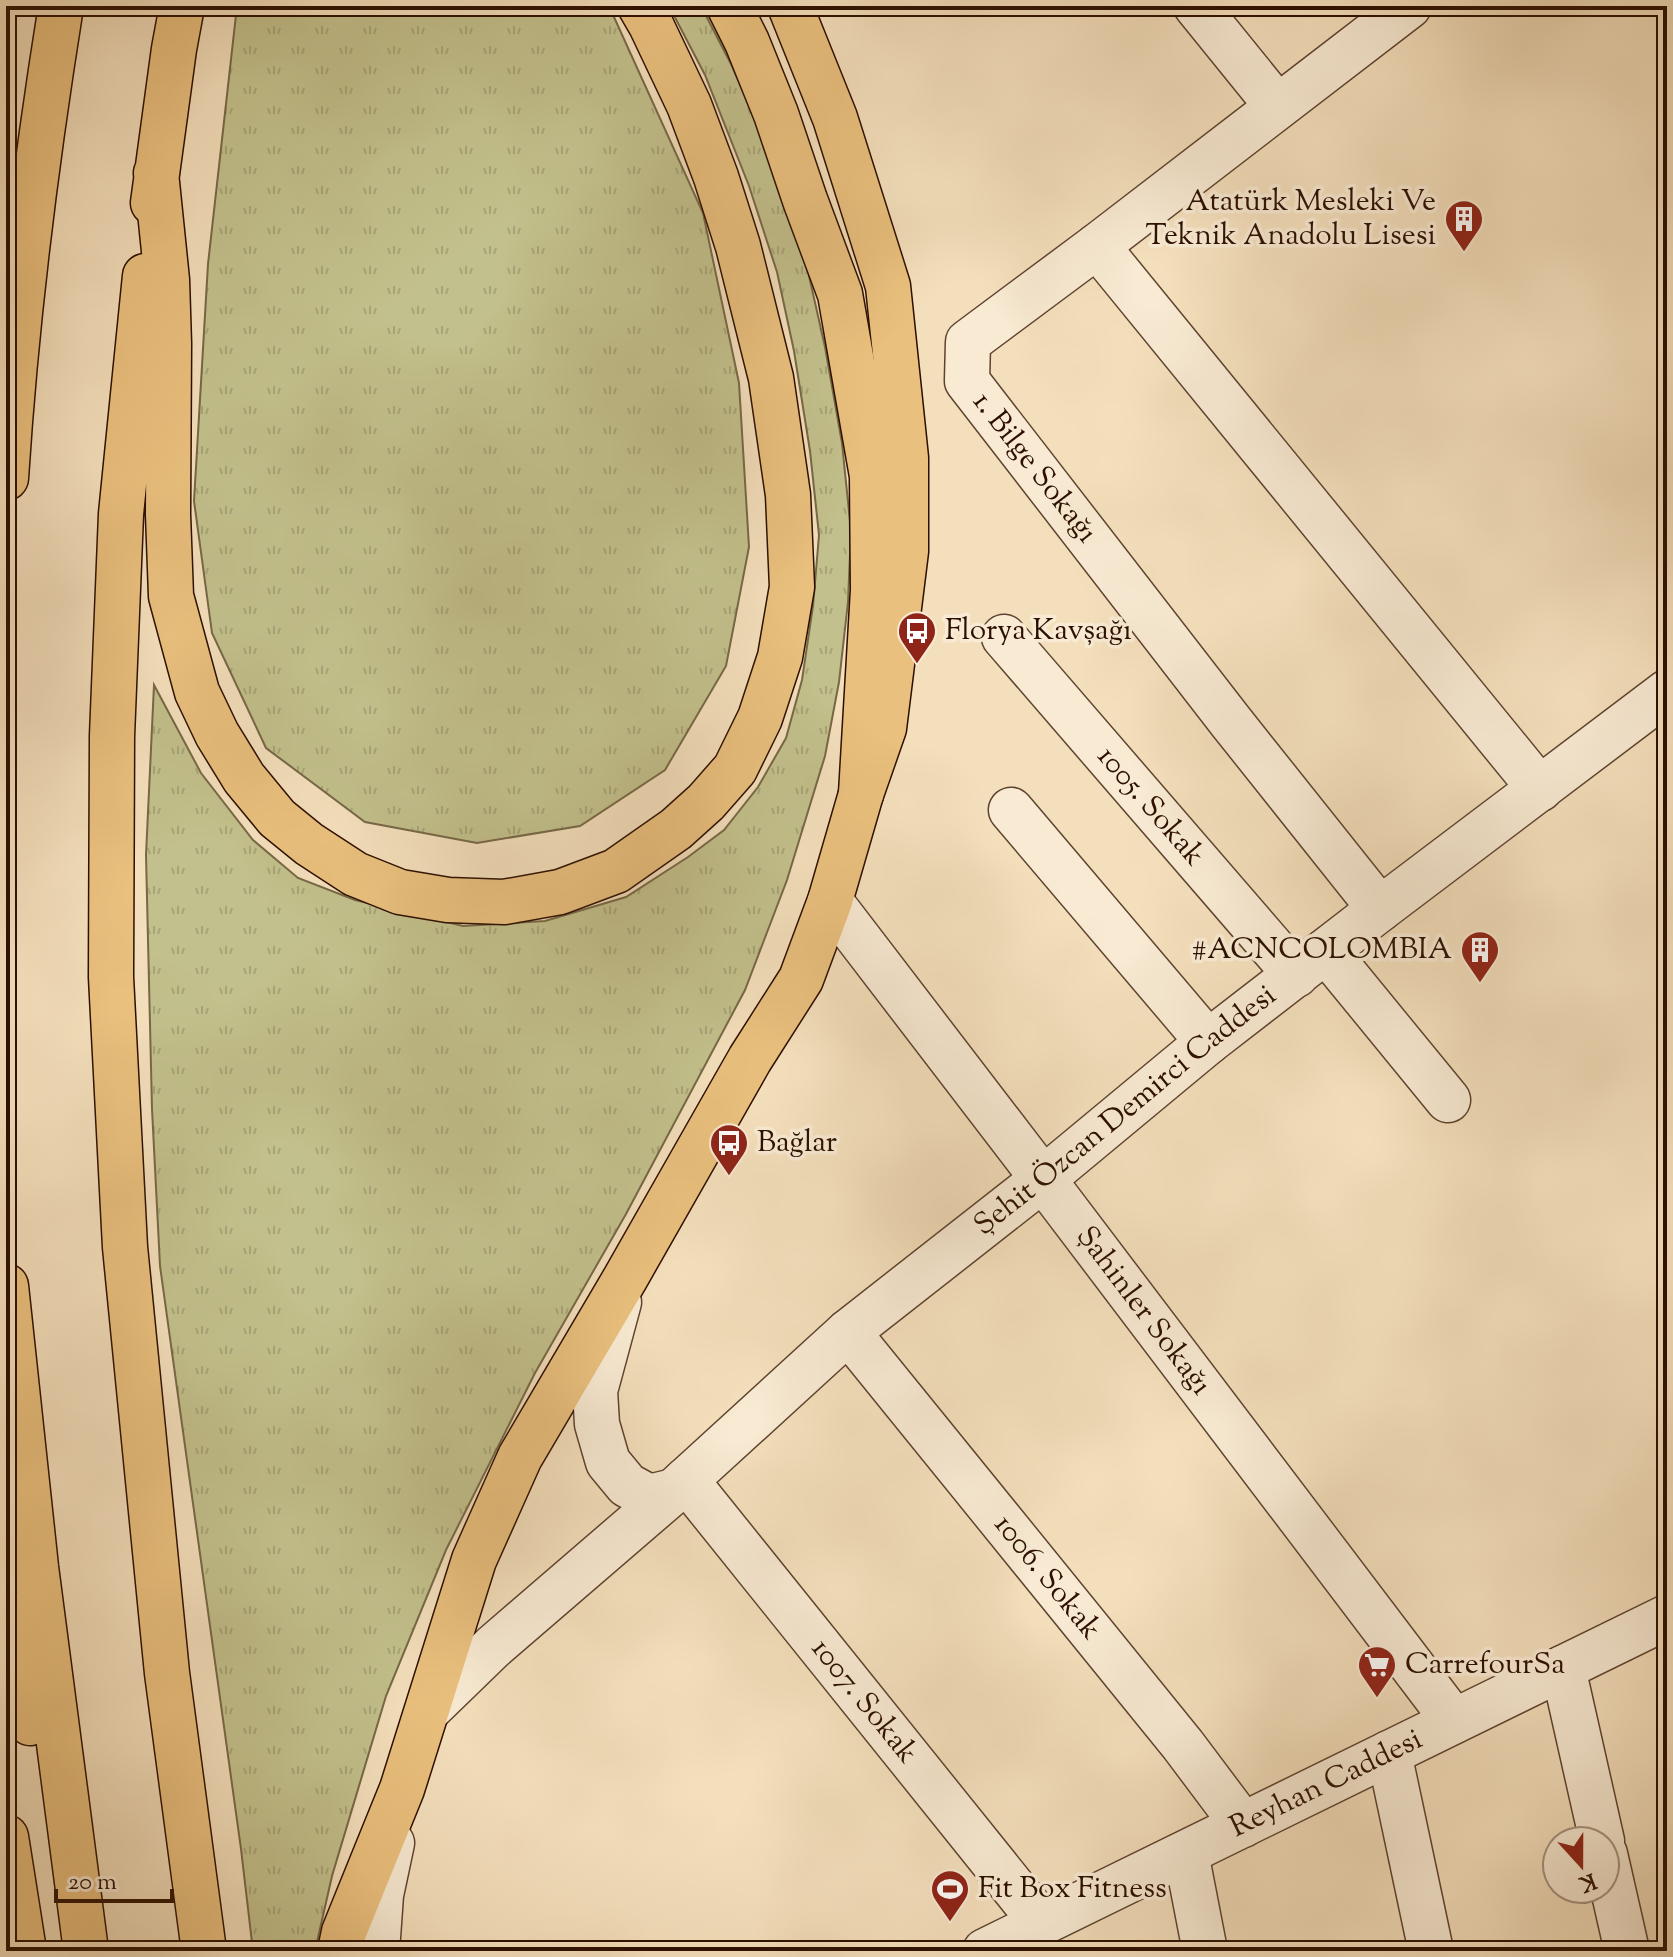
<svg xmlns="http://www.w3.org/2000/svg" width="1673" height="1957" font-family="'Sorts Mill Goudy',serif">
<defs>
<pattern id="grass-tufts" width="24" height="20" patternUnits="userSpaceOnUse" patternTransform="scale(2)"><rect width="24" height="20" fill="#c2c08c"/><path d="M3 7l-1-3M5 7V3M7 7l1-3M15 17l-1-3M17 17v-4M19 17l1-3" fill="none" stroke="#a7a477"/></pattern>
</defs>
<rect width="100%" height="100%" fill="#f4dfbc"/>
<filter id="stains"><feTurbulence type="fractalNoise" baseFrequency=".0025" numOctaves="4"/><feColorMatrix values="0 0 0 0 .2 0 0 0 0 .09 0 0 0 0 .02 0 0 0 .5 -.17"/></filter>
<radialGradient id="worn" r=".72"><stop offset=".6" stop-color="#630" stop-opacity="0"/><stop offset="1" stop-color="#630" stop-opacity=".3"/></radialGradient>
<path fill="url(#grass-tufts)" stroke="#776846" stroke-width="2" d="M 237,6 L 609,6 L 703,213 L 739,383 L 749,547 L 726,666 L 665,770 L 580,826 L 477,843 L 365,822 L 266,748 L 212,633 L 194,501 L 208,264 Z
M 669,6 L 701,6 L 732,66 L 779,175 L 807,267 L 825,347 L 842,443 L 851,531 L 848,602 L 839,682 L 825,756 L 787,880 L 745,990 L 626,1214 L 535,1373 L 446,1550 L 386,1696 L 332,1876 L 315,1951 L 253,1951 L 241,1849 L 160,1266 L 152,1109 L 146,855 L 154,685 L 201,773 L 253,840 L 298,878 L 355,900 L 463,926 L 545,921 L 626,897 L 688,857 L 724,830 L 758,787 L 786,738 L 802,680 L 813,606 L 819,535 L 810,451 L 794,351 L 777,272 L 749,186 L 705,75 Z"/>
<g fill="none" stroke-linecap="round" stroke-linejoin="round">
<g stroke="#5e432f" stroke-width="47">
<g id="minor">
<path d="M 1196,6 L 1277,106"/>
<path d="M 1097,246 L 1540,789"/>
<path id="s1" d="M 1004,637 L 1296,975"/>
<path d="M 1011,810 L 1208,1042"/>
<path id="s2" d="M 830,901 L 1043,1179 L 1454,1721"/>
<path d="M 1380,909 L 1231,722 L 967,381 L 968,342 L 1097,246 L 1409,6"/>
<path d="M 1326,951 L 1448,1100"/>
<path d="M 619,1302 L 595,1391 L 597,1424 L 608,1462 L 627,1485 L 649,1497 L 674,1491"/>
<path id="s3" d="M 848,1332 L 1183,1745 L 1243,1825"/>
<path id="s4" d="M 686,1480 L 1042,1923"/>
<path d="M 1563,1668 L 1602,1841"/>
<path id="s5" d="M 428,1710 L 493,1647 L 674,1491 L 848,1332 L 1043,1179 L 1208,1042 L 1380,909 L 1667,692"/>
<path d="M 1389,1753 L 1431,1951"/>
<path d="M 1186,1853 L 1205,1951"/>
<path d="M 1605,1854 L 1627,1951"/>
<path d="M 377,1951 L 381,1895 L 392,1843"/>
<path id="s6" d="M 985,1951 L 1667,1617"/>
</g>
</g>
<g stroke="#2c0f00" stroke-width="47">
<path id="major" d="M 6,1837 L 24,1951
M 340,1951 L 344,1932 L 402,1789 L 474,1560 L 520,1457 L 626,1277 L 750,1059 L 801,979 L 830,901 L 861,794 L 884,728 L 906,551 L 906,458 L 888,286 L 835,118 L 790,6"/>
</g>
<g stroke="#2c0f00" stroke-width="47">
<path id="highway" d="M 729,6 L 747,42 L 776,114 L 805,200 L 840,294 L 872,476 L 873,590 L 861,794
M 156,173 L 167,280 L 169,344 L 168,514 L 171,596 L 197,692 L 217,734 L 244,778 L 277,818 L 309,844 L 355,874 L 400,892 L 448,900 L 504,902 L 560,892 L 616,871 L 676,829 L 706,802 L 735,769 L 760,718 L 780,657 L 792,587 L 788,495 L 771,378 L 738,246 L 716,177 L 689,105 L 651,25 L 640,6
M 153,203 L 174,49 L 182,6
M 145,276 L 121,514 L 112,736 L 111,977 L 125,1247 L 167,1673 L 204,1951
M 6,478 C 16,320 36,162 61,6
M 6,1286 L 36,1567 L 86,1951
M 6,1612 L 30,1723"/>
</g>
<use href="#minor" stroke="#f8ead3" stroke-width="44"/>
<use href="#major" stroke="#eac07e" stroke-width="44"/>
<use href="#highway" stroke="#eac07e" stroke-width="44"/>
</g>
<defs>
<g id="building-pin" transform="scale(2)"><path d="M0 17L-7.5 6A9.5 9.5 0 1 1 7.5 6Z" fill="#8f2418" stroke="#f8ead3"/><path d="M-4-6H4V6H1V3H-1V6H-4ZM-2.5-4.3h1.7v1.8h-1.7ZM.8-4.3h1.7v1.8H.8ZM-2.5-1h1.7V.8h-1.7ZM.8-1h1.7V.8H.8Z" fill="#fff"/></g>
<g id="bus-pin" transform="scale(2)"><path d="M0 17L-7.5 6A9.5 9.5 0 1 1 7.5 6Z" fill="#8f2418" stroke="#f8ead3"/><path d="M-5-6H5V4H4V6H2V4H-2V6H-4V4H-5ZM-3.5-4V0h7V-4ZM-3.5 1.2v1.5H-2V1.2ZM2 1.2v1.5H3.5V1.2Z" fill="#fff"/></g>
<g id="supermarket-pin" transform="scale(2)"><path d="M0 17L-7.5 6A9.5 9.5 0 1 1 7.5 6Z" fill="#8f2418" stroke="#f8ead3"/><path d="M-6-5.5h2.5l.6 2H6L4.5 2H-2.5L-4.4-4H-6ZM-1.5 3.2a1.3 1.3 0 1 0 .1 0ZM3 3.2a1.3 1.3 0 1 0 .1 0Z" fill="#fff"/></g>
<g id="stadium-pin" transform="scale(2)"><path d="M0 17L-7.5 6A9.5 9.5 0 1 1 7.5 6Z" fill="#8f2418" stroke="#f8ead3"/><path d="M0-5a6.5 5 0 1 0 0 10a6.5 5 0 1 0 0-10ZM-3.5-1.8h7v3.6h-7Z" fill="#fff"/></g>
</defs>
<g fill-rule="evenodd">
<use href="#building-pin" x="1464" y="219"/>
<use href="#bus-pin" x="917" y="631"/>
<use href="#building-pin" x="1480" y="950"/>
<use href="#bus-pin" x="729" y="1143"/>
<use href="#supermarket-pin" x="1377" y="1665"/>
<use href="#stadium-pin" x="950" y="1889"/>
</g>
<g text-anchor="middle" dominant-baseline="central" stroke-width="7" stroke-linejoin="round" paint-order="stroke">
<g font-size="30" fill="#2c0f00" stroke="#f8ead3" text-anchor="start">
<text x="1436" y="202" text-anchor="end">Atatürk Mesleki Ve<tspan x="1436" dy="34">Teknik Anadolu Lisesi</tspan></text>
<text x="945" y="631">Florya Kavşağı</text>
<text x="1452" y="950" text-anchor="end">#ACNCOLOMBIA</text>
<text x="757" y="1143">Bağlar</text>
<text x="1405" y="1665">CarrefourSa</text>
<text x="978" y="1889">Fit Box Fitness</text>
</g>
<g font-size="30" fill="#2c0f00" stroke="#f8ead3">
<text transform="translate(1034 468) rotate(52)">1. Bilge Sokağı</text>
<text stroke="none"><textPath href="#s1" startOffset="224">1005. Sokak</textPath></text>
<text stroke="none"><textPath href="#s5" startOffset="920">Şehit Özcan Demirci Caddesi</textPath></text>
<text stroke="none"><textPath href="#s2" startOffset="516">Şahinler Sokağı</textPath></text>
<text stroke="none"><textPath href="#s3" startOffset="316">1006. Sokak</textPath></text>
<text stroke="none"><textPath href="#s4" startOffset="284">1007. Sokak</textPath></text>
<text stroke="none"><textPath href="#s6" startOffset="380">Reyhan Caddesi</textPath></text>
</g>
</g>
<rect width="1673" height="1957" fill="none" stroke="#f4dfbc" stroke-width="32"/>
<rect x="8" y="8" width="1657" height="1941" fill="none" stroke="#2c0f00" stroke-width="4"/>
<rect x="16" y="16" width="1641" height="1925" fill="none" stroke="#2c0f00" stroke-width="2"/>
<g transform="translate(1581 1865) rotate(159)"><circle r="38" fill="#f8ead3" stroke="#a6927f" stroke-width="2"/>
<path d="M0-6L14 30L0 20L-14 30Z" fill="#8f2418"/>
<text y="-12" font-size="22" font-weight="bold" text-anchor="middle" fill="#2c0f00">K</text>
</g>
<path d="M56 1889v12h116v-12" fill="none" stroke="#2c0f00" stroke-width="4"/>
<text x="68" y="1889" font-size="24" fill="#2c0f00" stroke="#f8ead3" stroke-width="6" paint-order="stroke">20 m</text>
<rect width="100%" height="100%" filter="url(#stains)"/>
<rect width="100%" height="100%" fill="url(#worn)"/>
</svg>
